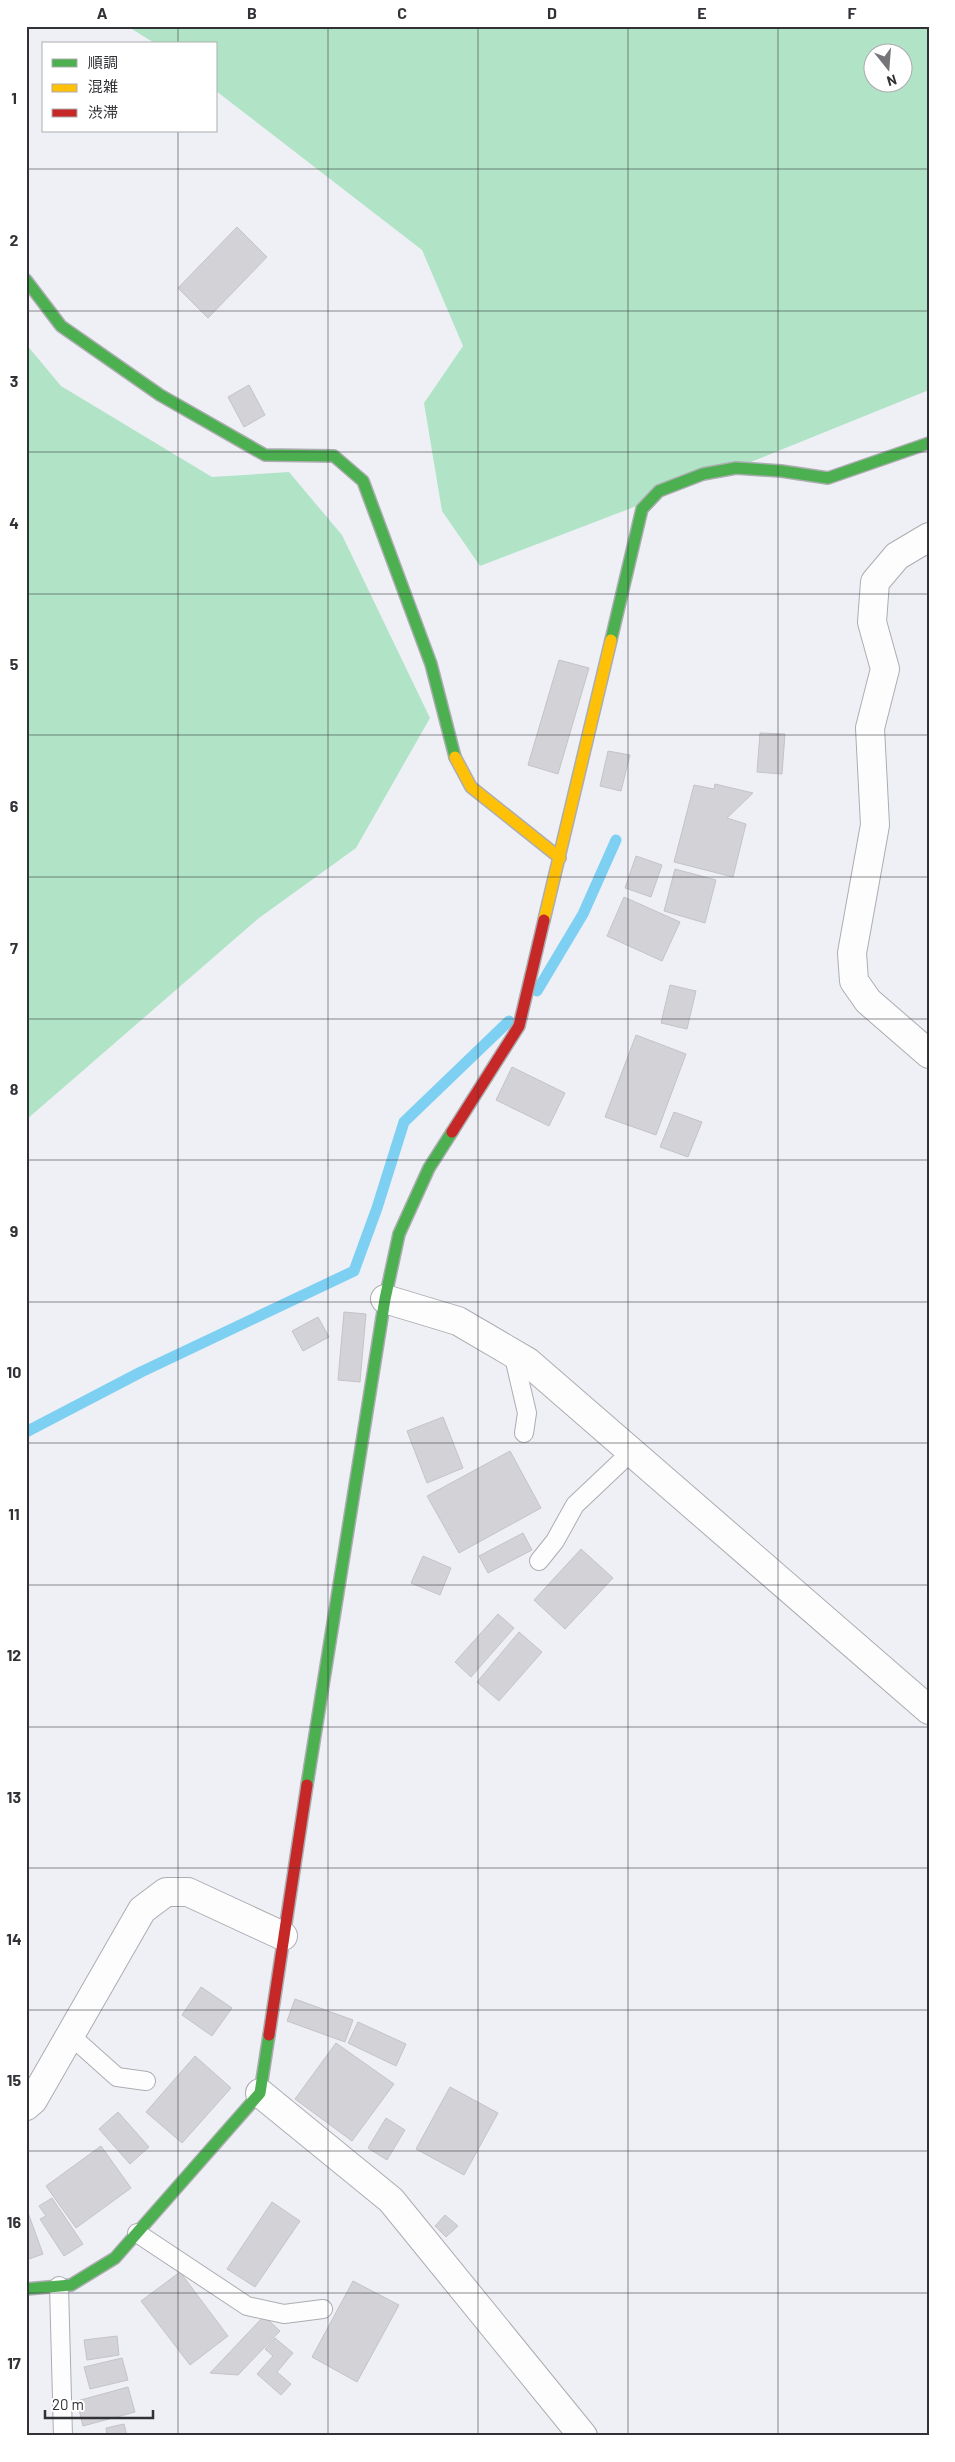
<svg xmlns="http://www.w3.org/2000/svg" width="955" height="2462" font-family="Barlow,'Noto Sans JP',sans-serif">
<rect width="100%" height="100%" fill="#eff0f6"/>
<path fill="#b1e4c6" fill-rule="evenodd" d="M 127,26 L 929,26 L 929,390 L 736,468 L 480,566 L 442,511 L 424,403 L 463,346 L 422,250 L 216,91 L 216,44 L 156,44 ZM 872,52 L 902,52 L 902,82 L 872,82 Z
M 26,344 L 61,386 L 212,477 L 289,472 L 342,535 L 430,718 L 356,848 L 259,918 L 26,1120 Z"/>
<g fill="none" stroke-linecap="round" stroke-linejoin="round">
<path stroke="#7ed0f3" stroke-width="11" d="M 537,991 L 583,914 L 616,840
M 26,1432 L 141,1372 L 354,1271 L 377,1208 L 404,1122 L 509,1021"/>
</g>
<path fill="#d3d2d6" stroke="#c4c3c7" d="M 237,227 L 267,257 L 208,318 L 178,288 Z
M 249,385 L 265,415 L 244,427 L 228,397 Z
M 559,660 L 589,668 L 558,774 L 528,765 Z
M 760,733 L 785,734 L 782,774 L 757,772 Z
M 608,751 L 630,755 L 621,791 L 600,786 Z
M 715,784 L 753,793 L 727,818 L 746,824 L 733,877 L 674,862 L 694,785 L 714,789 Z
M 636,856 L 662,865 L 651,897 L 625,888 Z
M 675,869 L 716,880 L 705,923 L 664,911 Z
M 624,897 L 680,922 L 662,961 L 607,936 Z
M 670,985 L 696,991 L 687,1029 L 661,1023 Z
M 636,1035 L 686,1054 L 656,1135 L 605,1117 Z
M 512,1067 L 565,1093 L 549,1126 L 496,1100 Z
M 674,1112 L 702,1122 L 688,1157 L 660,1147 Z
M 344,1312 L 366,1314 L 360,1382 L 338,1380 Z
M 318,1317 L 329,1337 L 303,1351 L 292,1331 Z
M 443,1417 L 463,1468 L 427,1483 L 407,1431 Z
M 510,1451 L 541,1508 L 459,1553 L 427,1496 Z
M 523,1533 L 532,1550 L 488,1573 L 479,1556 Z
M 581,1549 L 613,1578 L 565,1629 L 534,1600 Z
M 423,1556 L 451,1568 L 440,1595 L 411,1583 Z
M 498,1614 L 514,1628 L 471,1677 L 455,1662 Z
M 519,1632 L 542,1652 L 499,1701 L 477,1682 Z
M 201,1987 L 232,2008 L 212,2036 L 182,2015 Z
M 295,1999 L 353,2020 L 345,2042 L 287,2021 Z
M 358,2022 L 406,2044 L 396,2066 L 348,2043 Z
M 336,2043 L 394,2084 L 352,2141 L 295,2099 Z
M 195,2056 L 231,2088 L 182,2143 L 146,2112 Z
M 450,2087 L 498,2113 L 464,2175 L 416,2149 Z
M 118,2112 L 149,2147 L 130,2164 L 99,2129 Z
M 386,2118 L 405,2130 L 387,2160 L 368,2148 Z
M 101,2146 L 131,2188 L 76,2228 L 46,2186 Z
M 52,2198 L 83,2244 L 64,2256 L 40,2219 L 46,2216 L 39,2206 Z
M 272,2202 L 300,2221 L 255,2287 L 227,2269 Z
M 26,2207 L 43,2254 L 26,2260 Z
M 445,2215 L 458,2226 L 446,2237 L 435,2226 Z
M 180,2272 L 228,2336 L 190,2365 L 141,2301 Z
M 353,2281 L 399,2305 L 357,2382 L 312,2357 Z
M 264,2316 L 280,2331 L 238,2375 L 210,2373 Z
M 117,2336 L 119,2355 L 87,2360 L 84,2340 Z
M 275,2338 L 293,2353 L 277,2372 L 291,2384 L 281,2395 L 257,2374 L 273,2356 L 265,2349 Z
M 122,2358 L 128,2380 L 90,2389 L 84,2367 Z
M 128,2387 L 135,2412 L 83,2426 L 77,2401 Z
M 124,2424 L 127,2436 L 107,2436 L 106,2428 Z"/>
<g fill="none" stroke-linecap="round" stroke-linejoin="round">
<g stroke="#acadb1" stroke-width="20">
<path id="lane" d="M 513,1353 L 527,1413 L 524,1433
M 539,1561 L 555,1541 L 575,1505 L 631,1452
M 70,2035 L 117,2077 L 146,2081
M 137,2233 L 247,2306 L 284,2314 L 323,2309
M 59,2286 L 63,2436"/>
</g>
<g stroke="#acadb1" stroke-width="30">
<path id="street" d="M 929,537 L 897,556 L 875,582 L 872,622 L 885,669 L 870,728 L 875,825 L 852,953 L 854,981 L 868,1001 L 929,1054
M 385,1299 L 458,1321 L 528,1362 L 929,1710
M 260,2093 L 391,2200 L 583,2436
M 26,2106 L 33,2100 L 142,1910 L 166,1892 L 188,1892 L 283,1936"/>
</g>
<g stroke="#acadb1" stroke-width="14">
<path id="fast" d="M 26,280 L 61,326 L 160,395 L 265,455 L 334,456 L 363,481 L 431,664 L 455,757
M 611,640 L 642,509 L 659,491 L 703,474 L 736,468 L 781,471 L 828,478 L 929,443
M 307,1785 L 385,1299 L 399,1234 L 429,1168 L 452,1132
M 26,2289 L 71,2285 L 115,2258 L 260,2093 L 269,2035"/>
</g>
<g stroke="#acadb1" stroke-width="14">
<path id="slow" d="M 455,757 L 471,787 L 560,858
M 544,920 L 611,640"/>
</g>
<g stroke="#acadb1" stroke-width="14">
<path id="jam" d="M 452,1132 L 519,1026 L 544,920
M 269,2035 L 307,1785"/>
</g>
<use href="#lane" stroke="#fdfdfe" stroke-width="18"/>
<use href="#street" stroke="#fdfdfe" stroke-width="28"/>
<use href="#fast" stroke="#4caf50" stroke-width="11"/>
<use href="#slow" stroke="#ffc107" stroke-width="11"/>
<use href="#jam" stroke="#c62828" stroke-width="11"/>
</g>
<path fill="none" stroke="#313236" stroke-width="1" stroke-opacity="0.55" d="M 178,26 L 178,44M 328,26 L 328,2436M 478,26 L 478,2436M 628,26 L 628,2436M 778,26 L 778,2436M 178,131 L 178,2436M 26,169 L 929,169M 26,311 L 929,311M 26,452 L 929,452M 26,594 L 929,594M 26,735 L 929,735M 26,877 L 929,877M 26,1019 L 929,1019M 26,1160 L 929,1160M 26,1302 L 929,1302M 26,1443 L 929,1443M 26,1585 L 929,1585M 26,1727 L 929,1727M 26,1868 L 929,1868M 26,2010 L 929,2010M 26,2151 L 929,2151M 26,2293 L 929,2293"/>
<rect width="955" height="2462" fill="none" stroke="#ffffff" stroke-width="55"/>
<rect x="42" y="42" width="175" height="90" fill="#ffffff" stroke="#adadaf"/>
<rect x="52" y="59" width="25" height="8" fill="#4caf50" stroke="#adadaf"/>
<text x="88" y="68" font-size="15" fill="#313236">順調</text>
<rect x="52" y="84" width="25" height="8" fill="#ffc107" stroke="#adadaf"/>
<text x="88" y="92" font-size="15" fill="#313236">混雑</text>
<rect x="52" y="109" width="25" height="8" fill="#c62828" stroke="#adadaf"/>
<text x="88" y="118" font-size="15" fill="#313236">渋滞</text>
<g transform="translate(888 68) rotate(163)"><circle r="24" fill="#ffffff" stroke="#adadaf"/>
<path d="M0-4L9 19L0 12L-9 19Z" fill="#747479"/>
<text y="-8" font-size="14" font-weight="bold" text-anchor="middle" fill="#313236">N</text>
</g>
<path d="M45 2410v8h108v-8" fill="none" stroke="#313236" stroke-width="2.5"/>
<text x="52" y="2410" font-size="15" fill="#313236" stroke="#ffffff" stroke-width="4" paint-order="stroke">20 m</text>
<rect x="28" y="28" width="900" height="2406" fill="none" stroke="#313236" stroke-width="2"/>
<g font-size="16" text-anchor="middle" font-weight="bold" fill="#313236">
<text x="102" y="19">A</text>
<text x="252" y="19">B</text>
<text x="402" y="19">C</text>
<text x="552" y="19">D</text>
<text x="702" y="19">E</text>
<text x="852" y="19">F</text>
<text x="14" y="104">1</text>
<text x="14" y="246">2</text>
<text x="14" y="387">3</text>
<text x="14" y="529">4</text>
<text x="14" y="670">5</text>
<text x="14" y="812">6</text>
<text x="14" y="954">7</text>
<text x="14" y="1095">8</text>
<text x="14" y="1237">9</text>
<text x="14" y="1378">10</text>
<text x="14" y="1520">11</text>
<text x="14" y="1661">12</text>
<text x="14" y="1803">13</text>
<text x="14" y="1945">14</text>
<text x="14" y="2086">15</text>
<text x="14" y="2228">16</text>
<text x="14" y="2369">17</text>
</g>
</svg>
